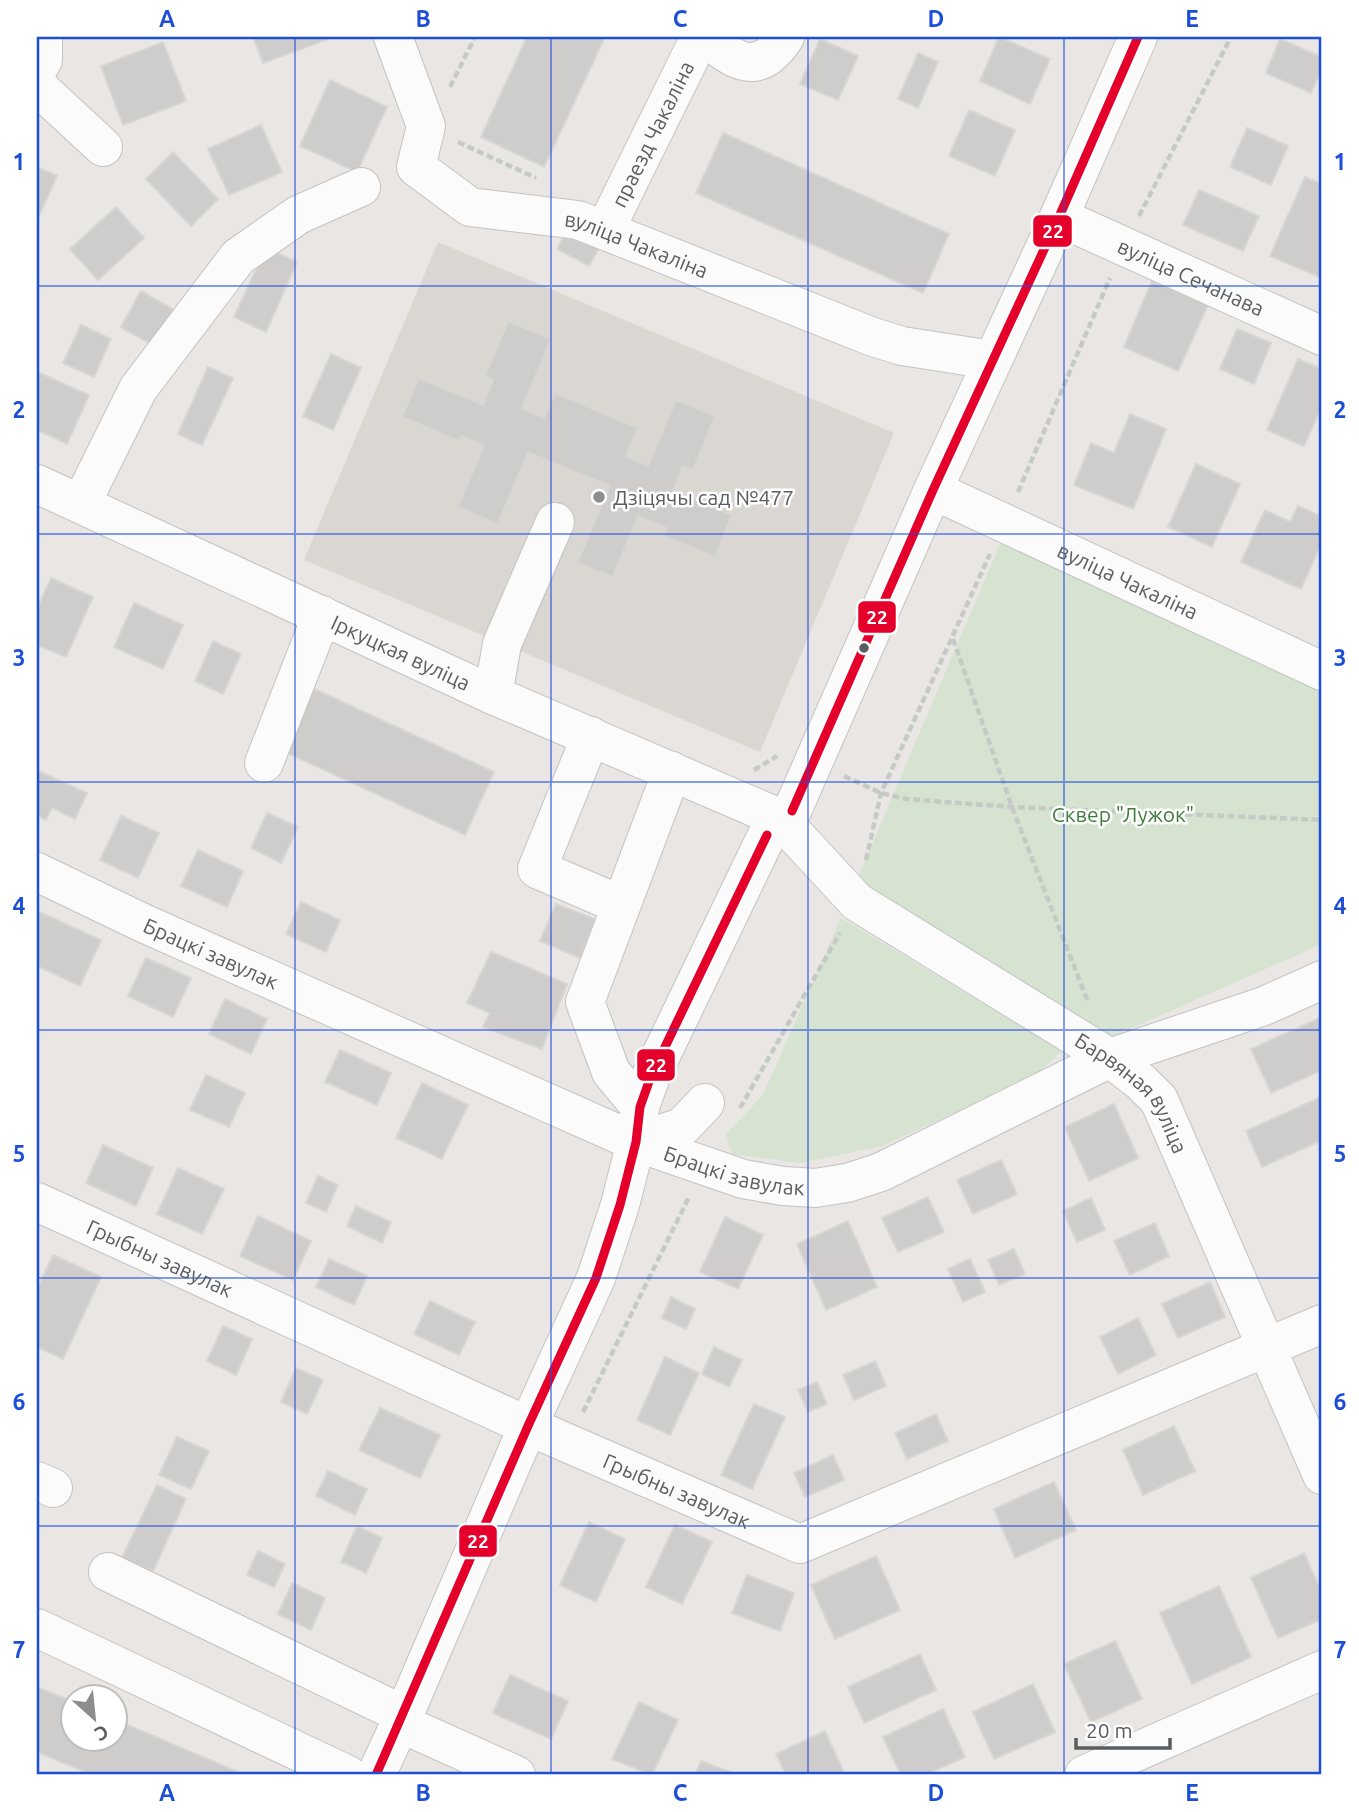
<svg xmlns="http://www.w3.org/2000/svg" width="1359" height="1812" font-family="Ubuntu,sans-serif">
<rect width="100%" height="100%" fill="#e9e6e3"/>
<path fill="#dad7d3" d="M 438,242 L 894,433 L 760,752 L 304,560 Z"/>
<path fill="#d5e3d0" d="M 1003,537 L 1322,688 L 1322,944 L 1109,1038 L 856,882 Z
M 841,918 L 1062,1051 L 1037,1075 L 882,1146 L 800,1163 L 732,1154 L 726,1134 L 763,1095 Z"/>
<path fill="#cfcdcc" stroke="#d8d6d2" stroke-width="2" d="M 253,37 L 331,37 L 331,38 L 263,63 Z
M 527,37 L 605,37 L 544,167 L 481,137 Z
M 999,37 L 1050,59 L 1030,104 L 980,81 Z
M 820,39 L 858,56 L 838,100 L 800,84 Z
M 1280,39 L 1322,57 L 1322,68 L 1311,93 L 1266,73 Z
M 163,42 L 186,101 L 123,125 L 101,66 Z
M 918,53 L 938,62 L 918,108 L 898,99 Z
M 330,80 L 387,107 L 357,172 L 300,146 Z
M 969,110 L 1015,130 L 995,176 L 949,156 Z
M 261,125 L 282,172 L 229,195 L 208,149 Z
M 1247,128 L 1288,146 L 1271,185 L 1230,167 Z
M 723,133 L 949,234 L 923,293 L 696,193 Z
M 173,152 L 218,199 L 191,226 L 146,179 Z
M 37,167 L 57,176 L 37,220 Z
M 1305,177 L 1322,184 L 1322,270 L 1319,277 L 1270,256 Z
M 1199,190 L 1259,216 L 1243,251 L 1183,225 Z
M 116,207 L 144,238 L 98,280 L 70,249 Z
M 569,226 L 602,243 L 589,266 L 557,249 Z
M 266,248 L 297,262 L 266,332 L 234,317 Z
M 1152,281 L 1208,305 L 1178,371 L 1124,347 Z
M 141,291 L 176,311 L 156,347 L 121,327 Z
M 508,321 L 551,339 L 522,408 L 544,418 L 555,393 L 638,428 L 626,456 L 648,466 L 676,400 L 715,416 L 693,470 L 683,466 L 673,491 L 732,515 L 715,557 L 662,535 L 666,528 L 638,516 L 613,577 L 577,563 L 610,486 L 528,452 L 498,524 L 458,507 L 484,445 L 461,436 L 459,441 L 402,417 L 418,378 L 483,405 L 493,380 L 485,376 Z
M 81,325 L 111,339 L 94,377 L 63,363 Z
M 1237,329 L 1271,343 L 1254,384 L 1220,369 Z
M 331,354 L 361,368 L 333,430 L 303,416 Z
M 1298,359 L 1322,369 L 1322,406 L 1304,446 L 1267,430 Z
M 208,367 L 233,378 L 202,445 L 178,434 Z
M 37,372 L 89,395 L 67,444 L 37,430 Z
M 1130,414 L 1166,429 L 1133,509 L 1074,485 L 1091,443 L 1114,453 Z
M 1196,464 L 1240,484 L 1212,547 L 1168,527 Z
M 1298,506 L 1322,517 L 1322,542 L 1301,589 L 1241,562 L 1265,510 L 1290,522 Z
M 51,578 L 93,597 L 66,657 L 37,645 L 37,609 Z
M 134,603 L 183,625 L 163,669 L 114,647 Z
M 213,641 L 241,654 L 223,694 L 195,681 Z
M 308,686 L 494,772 L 465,835 L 279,749 Z
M 38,771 L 87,793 L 75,819 L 52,808 L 46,820 L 37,816 Z
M 267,813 L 298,827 L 281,863 L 251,848 Z
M 121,816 L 159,833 L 138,878 L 100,860 Z
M 198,850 L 243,871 L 227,907 L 181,886 Z
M 301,902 L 340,920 L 326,952 L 286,934 Z
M 556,904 L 595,919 L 580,958 L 540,941 Z
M 37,911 L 101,940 L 80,986 L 37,966 Z
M 491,952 L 567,984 L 542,1049 L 483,1027 L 490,1013 L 467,1003 Z
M 146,958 L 191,978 L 173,1017 L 128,996 Z
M 225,999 L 267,1019 L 251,1054 L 209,1034 Z
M 1322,1017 L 1322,1070 L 1271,1093 L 1251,1049 Z
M 340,1050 L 391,1073 L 377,1105 L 325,1082 Z
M 206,1075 L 245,1093 L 229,1127 L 190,1110 Z
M 422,1083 L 468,1105 L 442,1159 L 396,1138 Z
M 1319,1098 L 1322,1105 L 1322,1140 L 1262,1167 L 1246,1131 Z
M 1114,1104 L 1138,1158 L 1089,1181 L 1065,1127 Z
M 103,1145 L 153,1168 L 136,1206 L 86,1183 Z
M 1001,1160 L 1017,1194 L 973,1214 L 957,1180 Z
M 178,1168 L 224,1189 L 202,1234 L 157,1214 Z
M 318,1176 L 338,1185 L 326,1212 L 306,1203 Z
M 928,1197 L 944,1232 L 898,1252 L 882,1218 Z
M 1091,1198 L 1105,1230 L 1077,1242 L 1063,1211 Z
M 356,1206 L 391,1222 L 382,1243 L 347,1226 Z
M 258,1216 L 311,1241 L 293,1280 L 240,1256 Z
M 725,1217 L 763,1235 L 738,1289 L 700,1272 Z
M 848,1221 L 877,1287 L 826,1310 L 797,1244 Z
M 1155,1223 L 1169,1256 L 1130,1275 L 1114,1241 Z
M 1014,1249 L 1025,1274 L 999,1285 L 988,1260 Z
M 53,1255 L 101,1277 L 63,1359 L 37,1347 L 37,1289 Z
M 329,1259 L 367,1276 L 354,1305 L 316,1287 Z
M 970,1259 L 985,1292 L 963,1302 L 948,1269 Z
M 1210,1282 L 1225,1317 L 1178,1338 L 1162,1304 Z
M 671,1297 L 695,1309 L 686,1329 L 662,1318 Z
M 430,1301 L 475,1322 L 459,1355 L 414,1334 Z
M 1138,1318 L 1156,1355 L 1118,1374 L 1100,1337 Z
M 223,1326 L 252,1339 L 236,1375 L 207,1361 Z
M 714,1347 L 742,1360 L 729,1387 L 702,1374 Z
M 665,1357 L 699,1373 L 670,1435 L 637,1420 Z
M 875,1361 L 886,1386 L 854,1400 L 843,1375 Z
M 296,1368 L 323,1380 L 307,1414 L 281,1402 Z
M 817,1382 L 827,1404 L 808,1412 L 798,1390 Z
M 754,1404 L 785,1417 L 752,1489 L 721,1475 Z
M 380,1408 L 440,1435 L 420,1478 L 359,1450 Z
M 936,1414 L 948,1441 L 907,1459 L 895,1433 Z
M 1174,1426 L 1195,1471 L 1143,1495 L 1123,1450 Z
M 177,1437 L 209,1451 L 191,1489 L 159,1475 Z
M 833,1455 L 844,1480 L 805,1497 L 794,1473 Z
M 328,1471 L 367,1489 L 355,1515 L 316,1496 Z
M 1054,1482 L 1076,1530 L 1015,1558 L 994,1509 Z
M 157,1485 L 186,1499 L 153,1571 L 122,1558 Z
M 589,1522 L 625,1539 L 596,1602 L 560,1585 Z
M 675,1525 L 712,1542 L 682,1604 L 646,1587 Z
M 357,1526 L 382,1538 L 366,1573 L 341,1562 Z
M 258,1551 L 285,1564 L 274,1587 L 247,1575 Z
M 1304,1553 L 1322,1593 L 1322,1619 L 1278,1638 L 1251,1578 Z
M 876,1556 L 900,1610 L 835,1639 L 811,1585 Z
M 747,1575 L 794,1593 L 780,1631 L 732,1613 Z
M 292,1583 L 325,1598 L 311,1630 L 278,1614 Z
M 1219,1586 L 1251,1657 L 1192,1684 L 1160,1613 Z
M 1115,1641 L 1142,1699 L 1091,1722 L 1064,1664 Z
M 920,1654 L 936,1690 L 864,1723 L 848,1687 Z
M 510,1675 L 568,1701 L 551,1739 L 493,1713 Z
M 1033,1684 L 1055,1732 L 994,1759 L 973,1712 Z
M 37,1687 L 74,1702 L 74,1738 L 116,1738 L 116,1720 L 245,1775 L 92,1775 L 37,1752 Z
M 639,1702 L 678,1720 L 652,1775 L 612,1759 Z
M 943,1709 L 965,1757 L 925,1775 L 901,1775 L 883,1737 Z
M 825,1731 L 845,1775 L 786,1775 L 776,1754 Z
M 701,1761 L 738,1775 L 695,1775 Z"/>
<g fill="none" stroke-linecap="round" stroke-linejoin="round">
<g stroke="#c3c3c3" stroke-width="40">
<g id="minor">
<path id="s1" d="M 393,37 L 426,126 L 416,167 L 470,207 L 578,220 L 873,337 L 902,346 L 992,360"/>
<path d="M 706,37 C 736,63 759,77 785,37"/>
<path d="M 37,71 L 43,60 L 43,37"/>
<path d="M 37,86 L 103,147"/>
<path id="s2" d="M 1059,217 L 1322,336"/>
<path id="s3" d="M 605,230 L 700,37"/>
<path id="s4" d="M 37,484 L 493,695 L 768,813"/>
<path id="s5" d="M 933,490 L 1322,671"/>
<path d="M 81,504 L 138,389 L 238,257 L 298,215 L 361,187"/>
<path d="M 493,695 L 502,644 L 555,522"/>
<path d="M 591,736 L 537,869 L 621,905"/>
<path d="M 264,763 L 322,615"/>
<path d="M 792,811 L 933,490 L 1059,217 L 1138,37"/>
<path id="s6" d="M 795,835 L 857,902 L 1110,1058 L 1141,1082 L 1159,1100 L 1322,1475"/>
<path id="s7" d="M 37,872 L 143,923 L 636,1142 L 743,1179 L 783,1186 L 815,1188 L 847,1183 L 881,1172 L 1110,1058 L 1264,1006 L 1322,980"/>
<path d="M 640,1107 L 611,1072 L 585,1002 L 672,771"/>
<path d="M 636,1142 L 682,1127 L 705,1103"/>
<path id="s8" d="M 37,1202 L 528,1426 L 800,1544 L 1322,1324"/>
<path d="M 37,1481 L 53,1488"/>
<path d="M 108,1572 L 404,1715"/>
<path d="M 37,1628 L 348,1775"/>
<path d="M 400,1723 L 516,1775"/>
<path d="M 376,1775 L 404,1715 L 528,1426 L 596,1278 L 620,1205 L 636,1142 L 640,1107 L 651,1076 L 767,835"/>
<path d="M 1084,1775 L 1322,1670"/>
</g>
</g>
<path stroke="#c5cac6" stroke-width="4.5" stroke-dasharray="7 3.5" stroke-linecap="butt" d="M 450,87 L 475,37
M 458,142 L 536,178
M 1139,216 L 1231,37
M 1018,492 L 1110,278
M 953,639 L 1012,807 L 1088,1002
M 754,770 L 777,756
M 844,776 L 881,793 L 906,799 L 1012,807 L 1322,820
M 866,860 L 881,793 L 990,554
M 740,1108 L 840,933
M 583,1412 L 689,1197"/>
<use href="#minor" stroke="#fcfbfb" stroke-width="38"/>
<g stroke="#fff" stroke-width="14">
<path id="bus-1" d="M 792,811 L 933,490 L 1059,217 L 1138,37
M 376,1775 L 528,1426 L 596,1278 L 620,1205 L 636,1142 L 640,1107 L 651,1076 L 767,835"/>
</g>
<use href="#bus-1" stroke="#e4002b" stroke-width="9"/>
</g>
<path fill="none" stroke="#1d4ed8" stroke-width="2" stroke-opacity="0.55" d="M 295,37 L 295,1775M 551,37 L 551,1775M 808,37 L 808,1775M 1064,37 L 1064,1775M 37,286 L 1322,286M 37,534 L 1322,534M 37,782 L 1322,782M 37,1030 L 1322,1030M 37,1278 L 1322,1278M 37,1526 L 1322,1526"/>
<circle fill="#8c8d8e" stroke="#fff" stroke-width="2.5" cx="599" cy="497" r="7"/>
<circle fill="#5a5d60" stroke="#fff" stroke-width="2.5" cx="864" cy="648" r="6"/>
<g text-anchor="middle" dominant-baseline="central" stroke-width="5" stroke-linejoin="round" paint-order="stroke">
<g font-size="21" fill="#5a5d60" stroke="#fff">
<text stroke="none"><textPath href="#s3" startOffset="107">праезд Чакаліна</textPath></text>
<text stroke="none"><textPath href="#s1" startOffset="376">вуліца Чакаліна</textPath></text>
<text stroke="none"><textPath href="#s2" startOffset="145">вуліца Сечанава</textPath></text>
<text stroke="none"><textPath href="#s5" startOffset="215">вуліца Чакаліна</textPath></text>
<text stroke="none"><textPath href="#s4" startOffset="401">Іркуцкая вуліца</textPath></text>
<text stroke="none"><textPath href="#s7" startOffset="192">Брацкі завулак</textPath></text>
<text stroke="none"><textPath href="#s6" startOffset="430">Барвяная вуліца</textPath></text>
<text stroke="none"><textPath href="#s7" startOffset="760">Брацкі завулак</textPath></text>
<text stroke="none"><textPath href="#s8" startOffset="135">Грыбны завулак</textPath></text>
<text stroke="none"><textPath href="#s8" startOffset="702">Грыбны завулак</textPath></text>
</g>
<g font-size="21" fill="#5a5d60" stroke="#fff" text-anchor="start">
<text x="613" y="497">Дзіцячы сад №477</text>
</g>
<g font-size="21" fill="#427c3d" stroke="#fff">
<text x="1123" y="814">Сквер "Лужок"</text>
</g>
</g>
<g stroke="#fff" stroke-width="2.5">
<rect x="1032" y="214" width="41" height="34" rx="7" fill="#e4002b"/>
<rect x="857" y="600" width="40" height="34" rx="7" fill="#e4002b"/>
<rect x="636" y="1048" width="40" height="34" rx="7" fill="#e4002b"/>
<rect x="458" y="1524" width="40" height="34" rx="7" fill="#e4002b"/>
</g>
<g font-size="19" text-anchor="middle" font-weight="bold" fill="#fff">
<text x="1053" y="238">22</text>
<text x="877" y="624">22</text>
<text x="656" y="1072">22</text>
<text x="478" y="1548">22</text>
</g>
<rect width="1359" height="1812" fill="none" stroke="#ffffff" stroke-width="77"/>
<g transform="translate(94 1718) rotate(153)"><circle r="33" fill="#ffffff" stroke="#bdbebf" stroke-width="2"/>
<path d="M0-5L12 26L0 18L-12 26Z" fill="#8c8d8e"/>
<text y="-10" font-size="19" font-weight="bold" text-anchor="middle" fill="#5a5d60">С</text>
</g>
<path d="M1076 1738v10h94v-10" fill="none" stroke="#5a5d60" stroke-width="3.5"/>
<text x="1086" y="1738" font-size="21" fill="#5a5d60" stroke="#ffffff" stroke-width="5" paint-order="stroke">20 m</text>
<rect x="38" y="38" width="1282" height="1735" fill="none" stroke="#1d4ed8" stroke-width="2.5"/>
<g font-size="23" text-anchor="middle" font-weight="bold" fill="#1d4ed8">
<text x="167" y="27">A</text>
<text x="423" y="27">B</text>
<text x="680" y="27">C</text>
<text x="936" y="27">D</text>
<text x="1192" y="27">E</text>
<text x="19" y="170">1</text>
<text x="1340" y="170">1</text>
<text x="19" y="418">2</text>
<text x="1340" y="418">2</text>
<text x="19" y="666">3</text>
<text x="1340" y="666">3</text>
<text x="19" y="914">4</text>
<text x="1340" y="914">4</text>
<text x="19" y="1162">5</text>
<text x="1340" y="1162">5</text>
<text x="19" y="1410">6</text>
<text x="1340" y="1410">6</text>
<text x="19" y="1658">7</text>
<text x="1340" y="1658">7</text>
<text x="167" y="1801">A</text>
<text x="423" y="1801">B</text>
<text x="680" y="1801">C</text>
<text x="936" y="1801">D</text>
<text x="1192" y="1801">E</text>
</g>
</svg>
